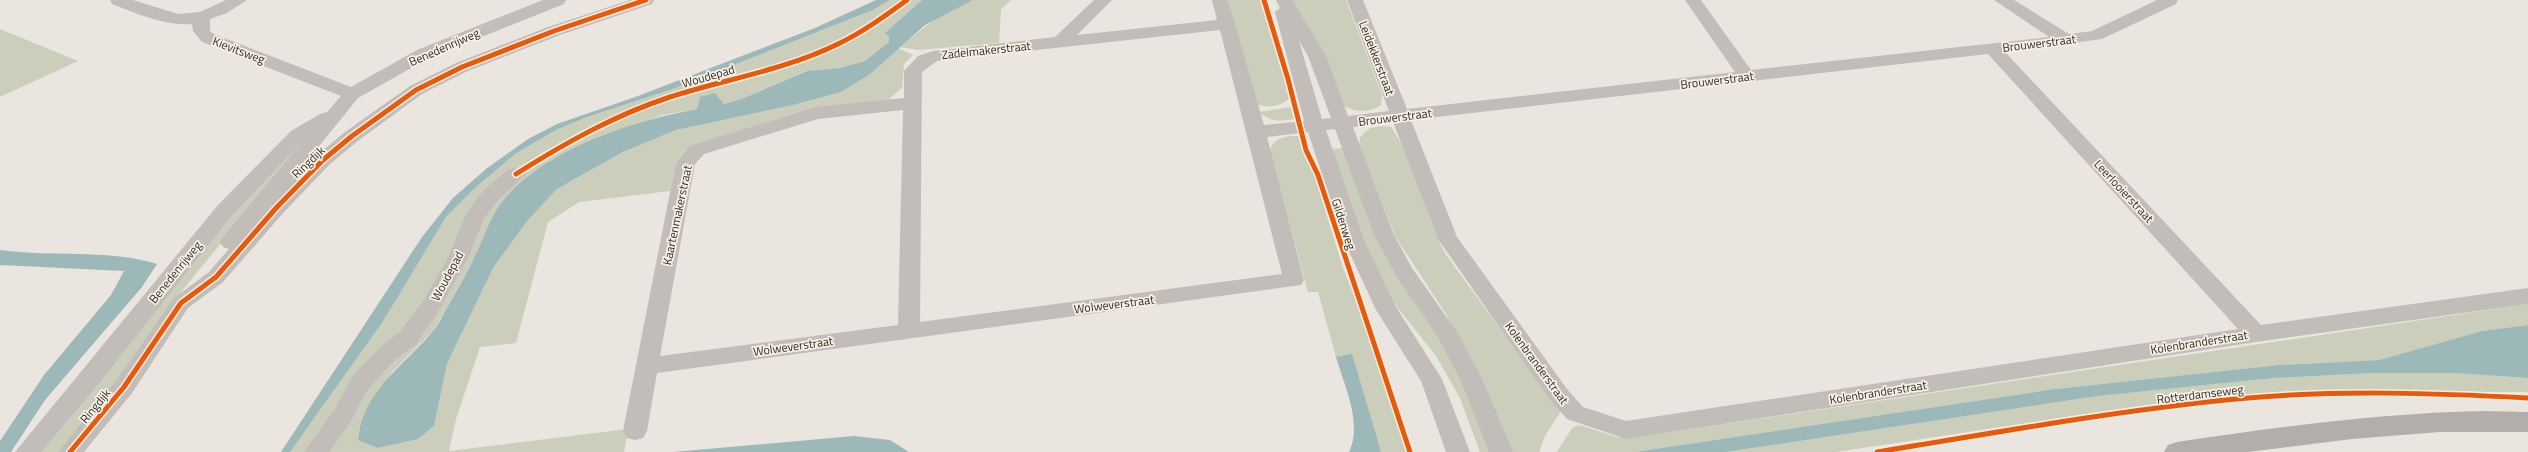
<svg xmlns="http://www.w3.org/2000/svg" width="2528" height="452" font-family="'Titillium Web',sans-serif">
<rect width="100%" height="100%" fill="#eae5df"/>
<path fill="#caceba" d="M 890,0 L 922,0 L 886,33 L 890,36 L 889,42 L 865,61 L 840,68 L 806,71 L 744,98 L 724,104 L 715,93 L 697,109 L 662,115 L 551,160 L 516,187 L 493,216 L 475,257 L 434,330 L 392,372 L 359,429 L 358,439 L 378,448 L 418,439 L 434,426 L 447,364 L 493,268 L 528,220 L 557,189 L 623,152 L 676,130 L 793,105 L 841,92 L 869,75 L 898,48 L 913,55 L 904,64 L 902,88 L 889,99 L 689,147 L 676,161 L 670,191 L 579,202 L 548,222 L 516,343 L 480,347 L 456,419 L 449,451 L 628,429 L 624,452 L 290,452 L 382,323 L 446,217 L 475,188 L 515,154 L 556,130 L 587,117 L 670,90 L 873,10 Z
M 973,0 L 1011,0 L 1001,9 L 999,43 L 918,50 L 900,47 L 936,18 Z
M 1228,0 L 1261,0 L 1287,83 L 1289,99 C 1281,106 1265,109 1256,103 Z
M 1291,0 L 1346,0 L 1382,95 L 1381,105 C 1368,114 1353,112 1341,104 Z
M 0,29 L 78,61 L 0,97 Z
M 1291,107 L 1294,119 C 1280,122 1269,121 1259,112 Z
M 1383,126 L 1391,127 C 1417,164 1424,214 1446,255 L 1561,411 L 1545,436 L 1539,452 L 1508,452 L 1446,314 L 1395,236 L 1359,146 L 1360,137 L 1370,128 Z
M 309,136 L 181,292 L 98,407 L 59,452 L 40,452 L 71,417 L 236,207 L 301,139 Z
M 1290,136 L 1299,136 L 1316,180 L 1343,268 L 1374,346 L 1407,452 L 1381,452 L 1352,355 L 1336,357 L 1318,292 L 1308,292 L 1270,151 C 1272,140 1280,138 1290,136 Z
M 1343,148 L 1368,219 L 1392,264 L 1448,346 L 1495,452 L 1480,452 L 1460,398 L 1436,356 L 1386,293 L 1358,239 L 1332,149 Z
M 2528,304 L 2528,325 L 2482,331 L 2379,360 L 2279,365 L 2055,389 L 1635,452 L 1557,452 L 1572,428 L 1579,425 L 1617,437 L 1638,437 Z
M 2373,373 L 2455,373 L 2528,378 L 2528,392 L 2314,391 L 2160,403 L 1836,452 L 1726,452 L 2098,396 L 2274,378 Z"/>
<path fill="#9cb8b9" d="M 876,0 L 890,0 L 873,10 L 670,90 L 587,117 L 556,130 L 515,154 L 475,188 L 446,217 L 382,323 L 290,452 L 281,452 L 422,237 L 453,198 L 486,169 L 528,139 L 557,124 L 638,96 L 815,28 Z
M 922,0 L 973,0 L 925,25 L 869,75 L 841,92 L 793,105 L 676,130 L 623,152 L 557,189 L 528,220 L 493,268 L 447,364 L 434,426 L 418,439 L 378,448 L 358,440 C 362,391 406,364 434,330 C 440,323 444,312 449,304 C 458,288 467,273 475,256 C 481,244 486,230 492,218 C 525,154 632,121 697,109 L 700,97 L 715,93 L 724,104 L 744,98 L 807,71 L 840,68 L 865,61 L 889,42 L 889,36 L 885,33 Z
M 0,250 C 49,257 111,249 157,264 L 142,287 L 45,400 L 11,452 L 0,452 L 0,441 L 44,375 L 111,295 L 124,271 L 0,265 Z
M 2528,325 L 2528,378 L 2455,373 L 2373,373 L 2274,378 L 2098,396 L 1726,452 L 1635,452 L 2055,389 L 2279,365 L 2379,360 L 2482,331 Z
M 1352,354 L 1380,448 L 1381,452 L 1349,452 C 1363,423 1344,385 1336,357 Z
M 854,436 L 890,440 L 909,452 L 673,452 Z"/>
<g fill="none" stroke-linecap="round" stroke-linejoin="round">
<path fill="#c2bdb8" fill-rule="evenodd" d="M 110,0 L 133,0 L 178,14 L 200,12 L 226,0 L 247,0 L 227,13 L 210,19 L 210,31 L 214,34 L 351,87 L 417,50 L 543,0 L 566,0 L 564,4 L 429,58 L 358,98 L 290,182 L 316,156 L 345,132 L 410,86 L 456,63 L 548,27 L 630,0 L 654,0 L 652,4 L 560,35 L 468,71 L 422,94 L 359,140 L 330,164 L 284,212 L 223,282 L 188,308 L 132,393 L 84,452 L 58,452 L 116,381 L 174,298 L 209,272 L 229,249 L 223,247 L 220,242 L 223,237 L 304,140 L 232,215 L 92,392 L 41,452 L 15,452 L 218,205 L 291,131 L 320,114 L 327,112 L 341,96 L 202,42 L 193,31 L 192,24 C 164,26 138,14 112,4 Z
M 1094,0 L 1112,0 L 1077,35 L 1217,20 L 1212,0 L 1228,0 L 1264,125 L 1304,121 L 1275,12 L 1280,8 L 1276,0 L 1292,0 L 1326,56 L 1348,116 L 1389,111 L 1347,0 L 1363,0 L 1407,109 L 1735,72 L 1685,0 L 1701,0 L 1751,70 L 2049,37 L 1994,0 L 2014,0 L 2069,34 L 2092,31 L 2157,0 L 2178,0 L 2176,4 L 2102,39 L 2005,52 L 2261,325 L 2528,288 L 2528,304 L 2256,342 L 1626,439 L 1567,419 L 1551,401 L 1438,239 L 1393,122 L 1353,127 L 1393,233 L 1412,268 L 1457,332 L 1483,381 L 1513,452 L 1489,452 L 1461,381 L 1438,337 L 1397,277 L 1373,233 L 1335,129 L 1326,130 L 1365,243 L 1396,307 L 1442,379 L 1470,452 L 1446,452 L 1421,381 L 1376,310 L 1345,243 L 1308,132 L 1267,137 L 1304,280 L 1301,285 L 657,373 L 647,431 L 643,438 L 635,440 L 627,438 L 623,431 L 676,162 L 690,146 L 816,107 L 904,98 L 904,71 L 918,56 L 933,51 L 1055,37 ZM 1220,30 L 1282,274 L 920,322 L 922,72 L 937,61 ZM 1299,41 L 1308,56 L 1331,118 L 1322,119 ZM 1988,54 L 2238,329 L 1626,421 L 1583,407 L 1567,389 L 1457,237 L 1411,120 ZM 903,110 L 898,325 L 660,356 L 695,164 L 704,154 L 818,119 Z
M 516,168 L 523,169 L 526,174 L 499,199 L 484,218 L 469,256 L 438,312 L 416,344 L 395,360 L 368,389 L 351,421 L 329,452 L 304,452 L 335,409 L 352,377 L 379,348 L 400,332 L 424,300 L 449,256 L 465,216 L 476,200 L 485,189 L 509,169 Z"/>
<path fill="#b3aea9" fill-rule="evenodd" d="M 2484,411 L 2528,412 L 2528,432 L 2440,432 L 2352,439 L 2248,452 L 2164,452 L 2168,445 L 2177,442 C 2279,427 2381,413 2484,411 Z"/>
<g stroke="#f7f0e5" stroke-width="8">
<path id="cycleway" d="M 1264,0 L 1288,79 L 1306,150 L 1318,175 L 1410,452
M 516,174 C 565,143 615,115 670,97 C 726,79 785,70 838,44 C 863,32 885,16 907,0
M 70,452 L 124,387 L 181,303 L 216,277 L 277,207 L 323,160 L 352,136 L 416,90 L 462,67 L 554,31 L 646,0
M 1877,452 C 2000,432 2124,409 2248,398 C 2341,390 2435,393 2528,398"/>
</g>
<use href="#cycleway" stroke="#e8590c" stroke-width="5"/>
</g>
<g text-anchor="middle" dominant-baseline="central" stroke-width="3.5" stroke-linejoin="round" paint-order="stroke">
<g font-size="12" fill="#332b27" stroke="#f7f0e5">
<text transform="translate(2039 43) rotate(-7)">Brouwerstraat</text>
<text transform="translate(444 47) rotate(-24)">Benedenrijweg</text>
<text transform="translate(239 50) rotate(21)">Kievitsweg</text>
<text transform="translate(986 50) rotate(-6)">Zadelmakerstraat</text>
<text transform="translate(1377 58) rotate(69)">Leidekkerstraat</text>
<text transform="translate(708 76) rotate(-16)">Woudepad</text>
<text transform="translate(1717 80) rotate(-7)">Brouwerstraat</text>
<text transform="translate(1395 117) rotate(-7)">Brouwerstraat</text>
<text transform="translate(308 162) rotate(-44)">Ringdijk</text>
<text transform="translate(2124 191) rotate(47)">Leerlooierstraat</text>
<text transform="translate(677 215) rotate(-78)">Kaartenmakerstraat</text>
<text transform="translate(1344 224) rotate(72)">Gildenweg</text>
<text transform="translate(175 272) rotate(-51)">Benedenrijweg</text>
<text transform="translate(447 276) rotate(-62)">Woudepad</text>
<text transform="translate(1114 304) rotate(-7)">Wolweverstraat</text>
<text transform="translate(2199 342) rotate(-9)">Kolenbranderstraat</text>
<text transform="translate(793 346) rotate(-8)">Wolweverstraat</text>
<text transform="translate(1537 363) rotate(54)">Kolenbranderstraat</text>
<text transform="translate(1878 392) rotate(-9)">Kolenbranderstraat</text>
<text transform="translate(2200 394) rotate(-7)">Rotterdamseweg</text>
<text transform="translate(95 406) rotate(-51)">Ringdijk</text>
</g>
</g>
</svg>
